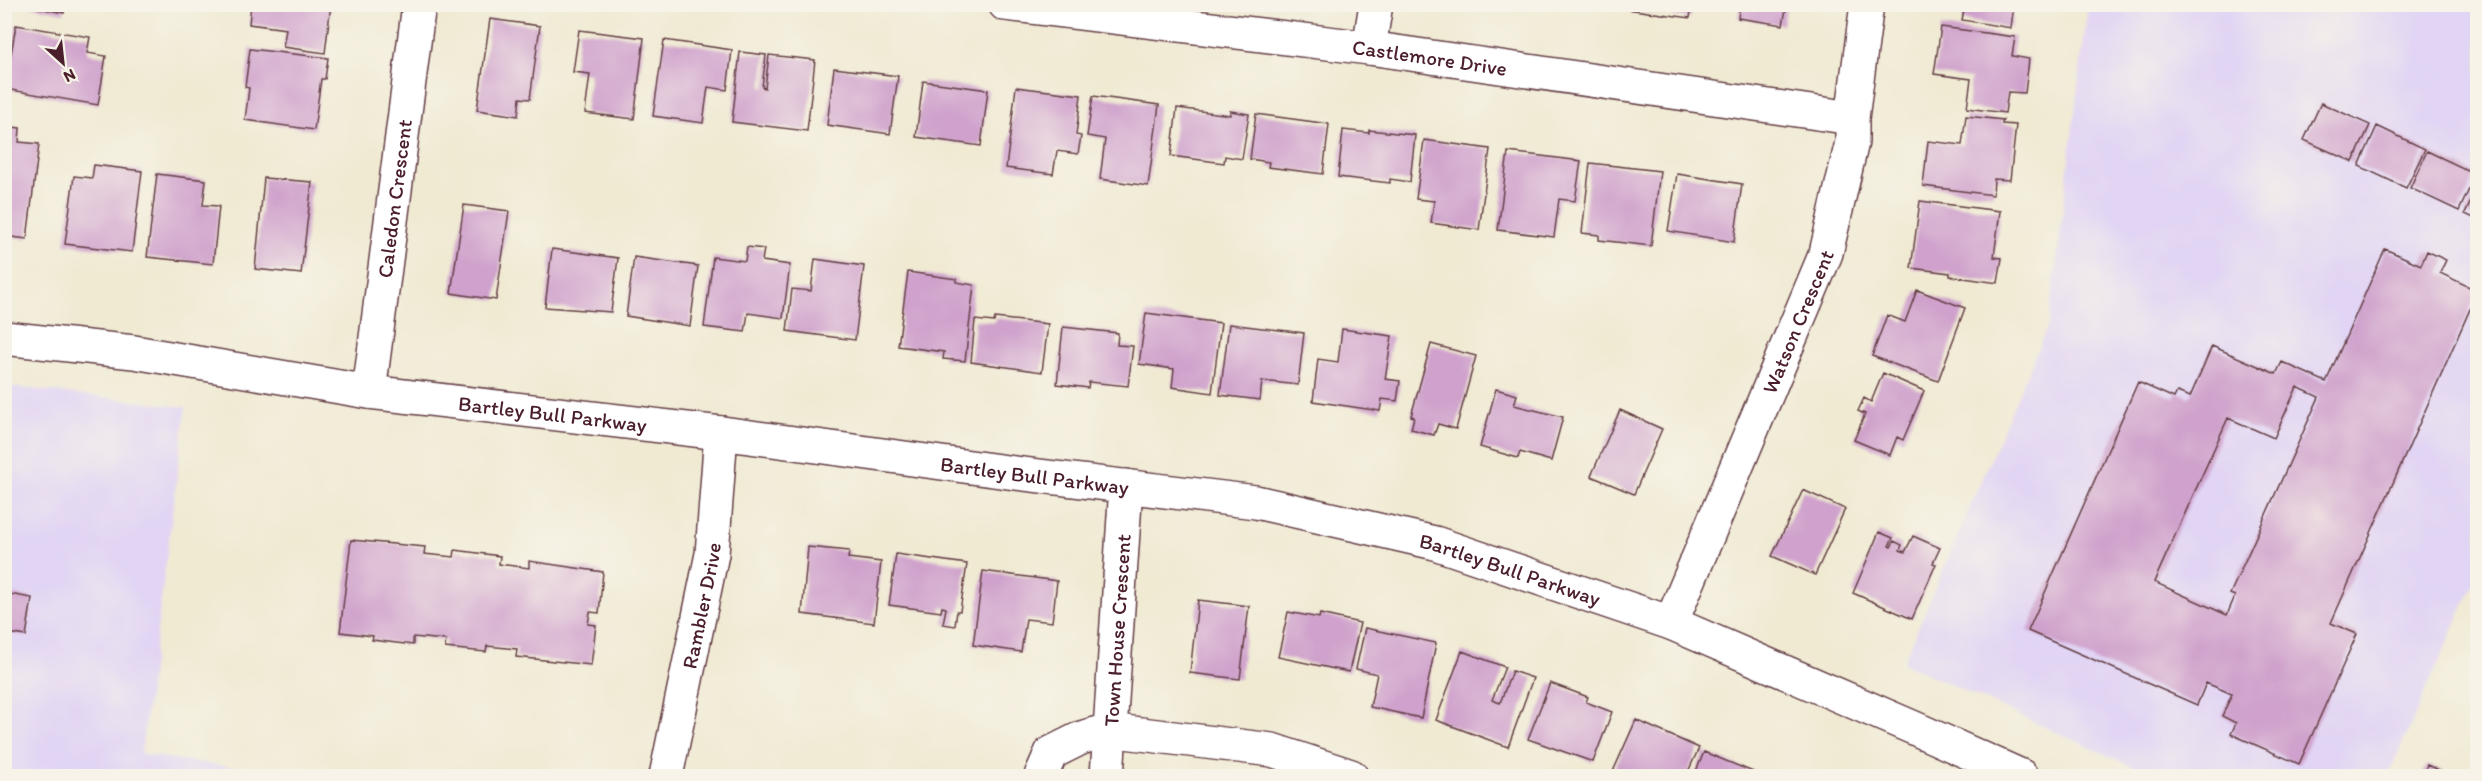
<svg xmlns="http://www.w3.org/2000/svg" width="2482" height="781" font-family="Itim,sans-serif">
<rect width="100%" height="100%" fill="#f7f3e8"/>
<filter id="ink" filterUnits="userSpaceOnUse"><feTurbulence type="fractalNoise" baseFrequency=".0167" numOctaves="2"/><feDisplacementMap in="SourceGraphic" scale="12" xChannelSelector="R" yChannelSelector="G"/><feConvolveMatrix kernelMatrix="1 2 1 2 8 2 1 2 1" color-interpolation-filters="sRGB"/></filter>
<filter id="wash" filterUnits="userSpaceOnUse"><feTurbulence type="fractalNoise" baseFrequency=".008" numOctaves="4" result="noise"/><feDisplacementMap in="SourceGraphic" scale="24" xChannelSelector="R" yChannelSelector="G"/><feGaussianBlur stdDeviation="1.35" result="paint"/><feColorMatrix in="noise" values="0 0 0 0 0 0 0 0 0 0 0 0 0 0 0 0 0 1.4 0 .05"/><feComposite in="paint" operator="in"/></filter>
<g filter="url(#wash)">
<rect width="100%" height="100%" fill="#f0ead3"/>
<path fill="#e1d4f4" d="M 2088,5 L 2477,5 L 2477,576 L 2388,776 L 2153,776 L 1903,663 L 2049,323 Z
M 5,386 L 186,407 L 141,754 L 291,776 L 5,776 Z"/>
<g id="blocks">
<path fill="#cfa1cc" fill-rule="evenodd" d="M 19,4 L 65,4 L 64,13 Z
M 251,4 L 331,4 L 325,53 L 283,47 L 286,29 L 249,24 Z
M 1628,4 L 1698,4 L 1697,12 L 1691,11 L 1690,18 L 1627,9 Z
M 1740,4 L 1787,4 L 1783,25 L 1738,18 Z
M 1965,4 L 2014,4 L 2011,28 L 1962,20 Z
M 490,19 L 540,26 L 530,99 L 520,98 L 518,116 L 477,110 Z
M 16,25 L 90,37 L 87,53 L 106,56 L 98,105 L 5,89 Z
M 1941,27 L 2015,37 L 2012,56 L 2029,59 L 2025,93 L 2008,92 L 2005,113 L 1967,108 L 1971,79 L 1934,74 Z
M 579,30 L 644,38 L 634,119 L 585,113 L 590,74 L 573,72 Z
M 664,40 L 732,50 L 727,90 L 708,87 L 703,123 L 653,116 Z
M 250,49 L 328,58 L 325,79 L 321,79 L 314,130 L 245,120 L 249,88 L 245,87 Z
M 740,52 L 766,55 L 762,87 L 765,88 L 769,55 L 815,60 L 807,131 L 732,122 Z
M 834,68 L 898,76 L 890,134 L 827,125 Z
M 923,81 L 988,90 L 981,146 L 916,137 Z
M 1016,87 L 1081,95 L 1076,135 L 1081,136 L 1078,154 L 1057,151 L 1053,174 L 1006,168 Z
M 1093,96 L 1159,105 L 1148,186 L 1100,179 L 1105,139 L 1087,136 Z
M 2321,103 L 2370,125 L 2353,162 L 2304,140 Z
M 1177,108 L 1230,115 L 1230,111 L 1249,114 L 1242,159 L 1225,156 L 1224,163 L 1171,156 Z
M 1256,114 L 1329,124 L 1323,174 L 1268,167 L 1269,162 L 1250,159 Z
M 1966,116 L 2003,120 L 2002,124 L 2016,125 L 2010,180 L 1994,179 L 1993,195 L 1923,186 L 1928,141 L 1962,145 Z
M 4,126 L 20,128 L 19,142 L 39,144 L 27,239 L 4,236 Z
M 2377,126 L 2425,149 L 2406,188 L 2359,166 Z
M 1343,130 L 1369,133 L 1369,130 L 1415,135 L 1410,182 L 1390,179 L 1390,183 L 1338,177 Z
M 1424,140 L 1490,149 L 1479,230 L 1431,223 L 1434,201 L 1416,199 Z
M 2427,151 L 2476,174 L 2459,211 L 2410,188 Z
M 1508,152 L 1581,161 L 1575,201 L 1559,199 L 1554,237 L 1498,230 Z
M 1590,163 L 1660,171 L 1651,246 L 1599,240 L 1599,235 L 1582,233 Z
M 94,165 L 142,171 L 132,252 L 65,244 L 74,176 L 92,178 Z
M 157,174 L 206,180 L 203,205 L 219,206 L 213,264 L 147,257 Z
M 1677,174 L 1742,184 L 1734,242 L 1668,231 Z
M 264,178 L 312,182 L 301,274 L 255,269 Z
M 2478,186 L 2478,220 L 2465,214 Z
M 1920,201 L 2000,211 L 1994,257 L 2002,258 L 1998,283 L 1950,276 L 1950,273 L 1911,268 Z
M 464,205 L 509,211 L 496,300 L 451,293 Z
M 747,247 L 764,249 L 762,261 L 790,265 L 783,318 L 748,313 L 745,332 L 704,327 L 713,257 L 745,261 Z
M 552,249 L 618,258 L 611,312 L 545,307 Z
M 2385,249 L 2421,265 L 2427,251 L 2446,260 L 2440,273 L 2478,291 L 2331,623 L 2357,634 L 2299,764 L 2231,734 L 2236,723 L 2222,716 L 2232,694 L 2206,683 L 2197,705 L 2028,631 L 2138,382 L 2174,398 L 2177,392 L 2190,397 L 2212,346 L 2276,374 L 2282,362 L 2326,382 ZM 2297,387 L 2319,397 L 2230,594 L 2235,596 L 2227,615 L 2154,582 L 2228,418 L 2274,438 Z
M 634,257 L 698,266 L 690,326 L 626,316 Z
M 815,259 L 864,266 L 855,340 L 787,331 L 792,289 L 811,291 Z
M 908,272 L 957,279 L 956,282 L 974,285 L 965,361 L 943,359 L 944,352 L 898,346 Z
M 1917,290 L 1965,308 L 1938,381 L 1872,356 L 1887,315 L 1905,322 Z
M 1146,313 L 1221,323 L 1212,393 L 1172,387 L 1174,369 L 1139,364 Z
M 995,318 L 1048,324 L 1042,372 L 971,362 L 975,320 L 994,322 Z
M 1229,324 L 1304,333 L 1298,385 L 1262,381 L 1260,400 L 1220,395 Z
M 1063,327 L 1118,333 L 1117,345 L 1133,346 L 1128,386 L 1089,382 L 1088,388 L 1057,384 Z
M 1342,329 L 1392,336 L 1385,379 L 1400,381 L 1397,401 L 1382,399 L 1380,411 L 1313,401 L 1318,359 L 1338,362 Z
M 1431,344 L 1476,356 L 1456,429 L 1438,424 L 1434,435 L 1411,429 L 1414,417 L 1411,416 Z
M 1883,373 L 1924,391 L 1903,440 L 1897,437 L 1890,455 L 1854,440 L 1865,414 L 1858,411 L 1864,398 L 1871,402 Z
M 1496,389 L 1517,395 L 1514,405 L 1563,417 L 1551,461 L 1520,452 L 1518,458 L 1480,447 Z
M 1620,410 L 1662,429 L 1634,494 L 1591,476 Z
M 1803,490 L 1845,509 L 1815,575 L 1772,556 Z
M 1879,532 L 1893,538 L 1889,546 L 1891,547 L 1894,541 L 1902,545 L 1900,550 L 1905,552 L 1913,536 L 1940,548 L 1933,563 L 1936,564 L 1912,619 L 1853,593 Z
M 351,540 L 425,547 L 424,554 L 454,557 L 455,550 L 500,556 L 499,564 L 529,568 L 529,561 L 603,572 L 599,613 L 590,612 L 588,624 L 596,625 L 591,665 L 516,657 L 517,649 L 487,646 L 486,652 L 445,648 L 446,640 L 413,637 L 413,645 L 372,640 L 373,636 L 340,632 Z
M 808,547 L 849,551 L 848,558 L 881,562 L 874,623 L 802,614 Z
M 896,554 L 967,564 L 960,611 L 957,611 L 955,626 L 943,624 L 946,608 L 942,607 L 941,612 L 889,605 Z
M 983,571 L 1057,581 L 1052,622 L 1026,619 L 1021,652 L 973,645 Z
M 4,593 L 32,598 L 26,636 L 4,632 Z
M 1198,600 L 1249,606 L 1240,679 L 1190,673 Z
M 1288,612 L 1319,618 L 1320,614 L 1360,623 L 1349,672 L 1278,657 Z
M 1365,628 L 1436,643 L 1421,718 L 1370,707 L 1377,674 L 1356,669 Z
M 1462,651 L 1505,667 L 1492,700 L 1500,703 L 1512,671 L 1533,678 L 1508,747 L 1436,720 Z
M 1550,683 L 1588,697 L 1586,702 L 1612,712 L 1593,762 L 1528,739 Z
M 1636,720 L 1699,748 L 1686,776 L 1611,776 Z
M 1704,752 L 1763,776 L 1694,776 Z
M 2427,765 L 2452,776 L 2422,776 Z"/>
</g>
</g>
<g filter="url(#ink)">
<use href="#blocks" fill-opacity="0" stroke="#633d44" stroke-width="1.5"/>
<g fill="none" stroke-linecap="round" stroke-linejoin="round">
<g stroke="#633d44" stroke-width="36">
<g id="minor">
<path id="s1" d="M 1005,4 L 1369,48 L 1852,118"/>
<path d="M 1369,48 L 1376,4"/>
<path id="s2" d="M 4,338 L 134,352 L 369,392 L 721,433 L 1015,473 L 1256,502 L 1435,543 L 1671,623 L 1914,728 L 2021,776"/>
<path id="s3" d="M 369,392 L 419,4"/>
<path id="s4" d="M 1671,623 L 1826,253 L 1852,142 L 1852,118 L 1867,4"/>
<path id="s5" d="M 666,776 L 712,554 L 721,433"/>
<path d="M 1041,776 L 1051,753 L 1081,738 L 1108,730 L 1272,750 L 1351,776"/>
<path id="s6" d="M 1107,776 L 1126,486"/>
</g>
</g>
<use href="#minor" stroke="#fff" stroke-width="33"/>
</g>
</g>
<g text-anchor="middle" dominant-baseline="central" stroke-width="4.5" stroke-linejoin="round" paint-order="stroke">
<g font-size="21" fill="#4a1f2b" stroke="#f7f3e8">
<text stroke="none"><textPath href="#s1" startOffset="428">Castlemore Drive</textPath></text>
<text stroke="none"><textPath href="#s3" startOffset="195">Caledon Crescent</textPath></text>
<text stroke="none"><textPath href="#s4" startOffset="327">Watson Crescent</textPath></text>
<text stroke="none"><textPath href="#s2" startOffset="554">Bartley Bull Parkway</textPath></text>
<text stroke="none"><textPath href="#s2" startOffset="1040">Bartley Bull Parkway</textPath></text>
<text stroke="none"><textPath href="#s2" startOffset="1526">Bartley Bull Parkway</textPath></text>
<text stroke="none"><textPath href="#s5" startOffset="174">Rambler Drive</textPath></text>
<text stroke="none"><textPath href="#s6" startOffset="146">Town House Crescent</textPath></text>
</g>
</g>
<rect width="2482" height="781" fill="none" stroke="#f7f3e8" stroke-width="24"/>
<g transform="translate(63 63) rotate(153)" stroke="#f7f3e8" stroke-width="4.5" paint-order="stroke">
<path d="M0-4.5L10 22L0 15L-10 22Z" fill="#4a1f2b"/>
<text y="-9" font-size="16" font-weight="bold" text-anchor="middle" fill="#4a1f2b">N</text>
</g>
</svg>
